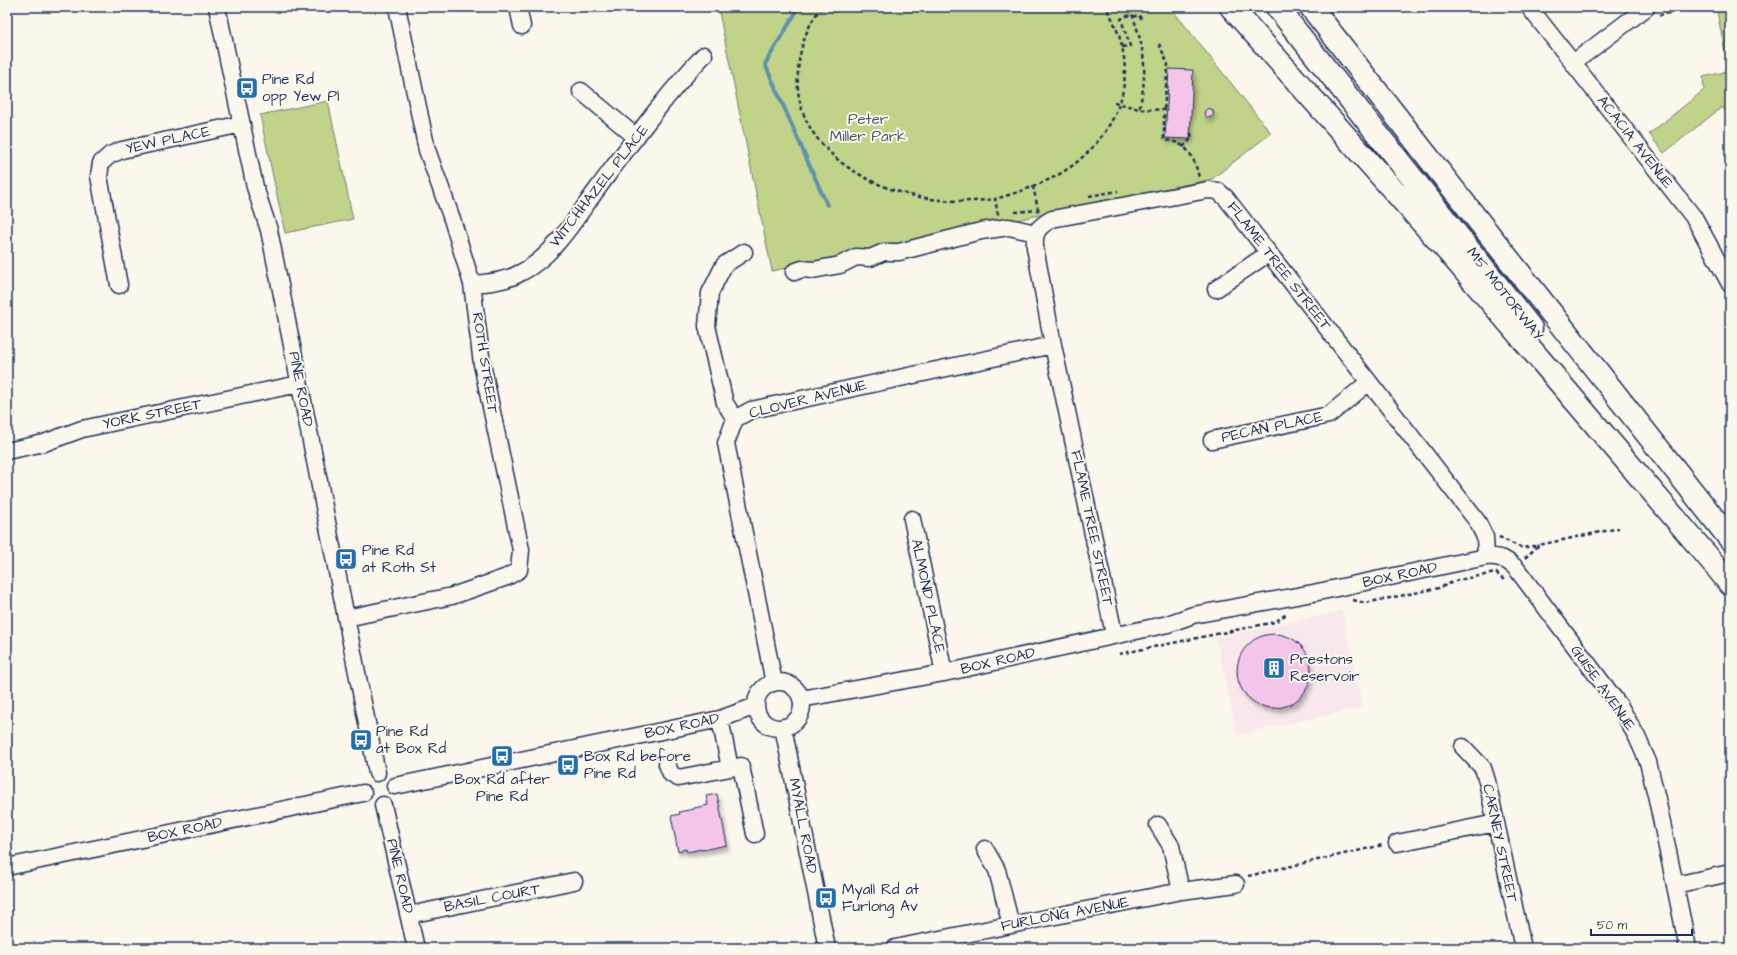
<svg xmlns="http://www.w3.org/2000/svg" width="1737" height="955" font-family="'Architects Daughter',sans-serif">
<defs>
<filter id="shadow"><feDropShadow dx="2.5" dy="4.5" stdDeviation="2" flood-color="#0004"/></filter>
</defs>
<rect width="100%" height="100%" fill="#fbf7ec"/>
<filter id="ink" filterUnits="userSpaceOnUse"><feTurbulence type="fractalNoise" baseFrequency=".025" numOctaves="2"/><feDisplacementMap in="SourceGraphic" scale="8" xChannelSelector="R" yChannelSelector="G"/><feConvolveMatrix kernelMatrix="1 2 1 2 8 2 1 2 1" color-interpolation-filters="sRGB"/></filter>
<g filter="url(#ink)">
<path fill="#f9e8eb" d="M 1342,611 L 1363,707 L 1237,735 L 1216,638 Z"/>
<path fill="#c0d388" stroke="#6e8173" d="M 718,7 L 1170,7 L 1271,133 L 1212,179 L 772,271 Z
M 1716,7 L 1730,7 L 1730,116 L 1722,107 L 1664,153 L 1649,134 L 1704,90 L 1703,77 L 1729,71 Z
M 328,101 L 353,219 L 285,233 L 260,115 Z"/>
<g fill="none" stroke-linecap="round" stroke-linejoin="round">
<path stroke="#5b92ad" stroke-width="4" d="M 796,7 L 795,14 L 765,64 L 827,205"/>
</g>
<path fill="#f4c5e9" stroke="#1b2f5e" filter="url(#shadow)" d="M 1169,69 L 1193,70 L 1190,139 L 1165,138 Z
M1204.5 113a4.5 4.5 0 1 1 9 0a4.5 4.5 0 1 1-9 0Z
M1237 671a37 37 0 1 1 74 0a37 37 0 1 1-74 0Z
M 717,794 L 727,845 L 702,850 L 701,849 L 687,852 L 686,849 L 678,851 L 671,816 L 680,814 L 679,812 L 694,809 L 694,808 L 708,805 L 706,796 Z"/>
<g fill="none" stroke-linecap="round" stroke-linejoin="round">
<g stroke="#1b2f5e" stroke-width="19">
<path id="minor" d="M 217,7 L 255,187 L 269,230 L 377,773
M 518,7 L 522,26
M 1529,7 L 1695,219 L 1730,284
M 1573,63 L 1647,7
M 581,91 L 636,137
M 794,272 L 802,269 L 813,270 L 840,265 L 856,257 L 870,258 L 884,252 L 899,252 L 981,231 L 1009,227 L 1036,233
M 472,284 C 489,283 507,281 522,272 C 554,256 577,216 598,188 C 632,142 665,96 704,55
M 119,285 L 99,176 L 101,163 L 110,155 L 122,150 L 242,124
M 1216,289 L 1269,253
M 735,419 L 725,403 L 707,326 L 710,293 L 724,265 L 744,252
M 1212,440 L 1329,415 L 1369,382
M 7,451 L 44,443 L 82,429 L 299,384
M 912,519 L 944,673
M 346,618 L 452,596 L 507,577 L 519,570 L 521,550 L 482,364 L 472,284 L 452,219 L 427,150 L 397,7
M 1114,634 L 1053,345 L 1035,247 C 1034,231 1038,227 1052,219 L 1208,190 L 1218,191 L 1226,198 L 1477,521 L 1485,537 L 1486,557
M756 705a23 23 0 1 1 46 0a23 23 0 1 1-46 0Z
M 774,683 L 726,443 L 735,419 L 751,410 L 1053,345
M 801,699 L 944,673 L 1168,624 L 1193,615 L 1313,593 L 1486,557 C 1499,556 1506,559 1516,568 L 1619,705 L 1637,737 L 1648,762 L 1657,799 L 1688,948
M 720,719 L 730,768
M 783,727 L 827,948
M 1463,747 L 1483,768 L 1487,781 L 1523,948
M 667,764 L 671,774 L 678,778 L 741,766 L 755,834
M 395,786 L 720,719 L 756,706
M 383,805 L 416,948
M 1158,825 L 1171,846 L 1181,891
M 1397,843 L 1496,823
M 985,849 L 997,870 L 1011,925
M 7,867 L 363,793
M 1675,885 L 1730,873
M 409,915 L 574,881
M 895,948 L 1181,891 L 1236,884"/>
</g>
<g stroke="#1b2f5e" stroke-width="25">
<path id="highway" d="M 1231,7 L 1451,255 L 1714,564
M 1277,7 L 1531,328
M 1311,7 L 1435,166 L 1730,539
M 1705,553 L 1730,584"/>
</g>
<path stroke="#1b2f5e" stroke-width="2.5" stroke-dasharray="4 3" stroke-linecap="butt" d="M 822,7 C 807,24 799,50 798,72 C 795,111 812,139 842,163 C 887,196 940,206 995,199
M 1659,15 L 1697,7
M 1133,17 L 1139,15 L 1141,19
M 1159,44 L 1168,64 L 1164,110
M 1122,47 L 1130,46 L 1121,19 L 1132,14 C 1145,49 1148,73 1139,109 L 1164,110 L 1164,140 C 1187,141 1195,158 1199,178
M 1114,102 L 1139,109
M 1183,147 L 1192,138 L 1190,130
M 1033,186 L 1038,209 L 1040,209
M 1089,196 L 1118,191
M 1015,212 L 1039,210
M 998,215 L 995,199 C 1023,191 1054,181 1077,162 C 1128,119 1139,64 1106,7
M 1499,537 L 1522,548 L 1539,545
M 1525,558 L 1539,545 L 1619,528
M 1353,600 L 1365,603 L 1439,588 L 1458,580 L 1496,573 L 1504,580
M 1119,654 L 1275,622 L 1288,613
M 1248,876 L 1383,845"/>
<use href="#minor" stroke="#fbf7ec" stroke-width="16"/>
<use href="#highway" stroke="#fbf7ec" stroke-width="22"/>
</g>
</g>
<defs>
<g id="bus-square" transform="scale(1.15)"><rect x="-9" y="-9" width="18" height="18" rx="4" fill="#1f6fb2" stroke="#fbf7ec"/><path d="M-5-6H5V4H4V6H2V4H-2V6H-4V4H-5ZM-3.5-4V0h7V-4ZM-3.5 1.2v1.5H-2V1.2ZM2 1.2v1.5H3.5V1.2Z" fill="#fff"/></g>
<g id="building-square" transform="scale(1.15)"><rect x="-9" y="-9" width="18" height="18" rx="4" fill="#1f6fb2" stroke="#fbf7ec"/><path d="M-4-6H4V6H1V3H-1V6H-4ZM-2.5-4.3h1.7v1.8h-1.7ZM.8-4.3h1.7v1.8H.8ZM-2.5-1h1.7V.8h-1.7ZM.8-1h1.7V.8H.8Z" fill="#fff"/></g>
</defs>
<g fill-rule="evenodd">
<use href="#bus-square" x="247" y="88"/>
<use href="#bus-square" x="346" y="559"/>
<use href="#building-square" x="1274" y="668"/>
<use href="#bus-square" x="361" y="740"/>
<use href="#bus-square" x="502" y="756"/>
<use href="#bus-square" x="568" y="765"/>
<use href="#bus-square" x="826" y="898"/>
</g>
<g text-anchor="middle" dominant-baseline="central" stroke-width="4" stroke-linejoin="round" paint-order="stroke">
<g font-size="15" fill="#1b2f5e" stroke="#fbf7ec" text-anchor="start">
<text x="262" y="79">Pine Rd<tspan x="262" dy="17">opp Yew Pl</tspan></text>
<text x="362" y="550">Pine Rd<tspan x="362" dy="17">at Roth St</tspan></text>
<text x="1290" y="659">Prestons<tspan x="1290" dy="17">Reservoir</tspan></text>
<text x="376" y="731">Pine Rd<tspan x="376" dy="17">at Box Rd</tspan></text>
<text x="584" y="756">Box Rd before<tspan x="584" dy="17">Pine Rd</tspan></text>
<text x="502" y="779" text-anchor="middle">Box Rd after<tspan x="502" dy="17">Pine Rd</tspan></text>
<text x="842" y="889">Myall Rd at<tspan x="842" dy="17">Furlong Av</tspan></text>
</g>
<g font-size="15" fill="#445868" stroke="#fbf7ec">
<text x="868" y="119">Peter<tspan x="868" dy="17">Miller Park</tspan></text>
</g>
<g font-size="15" fill="#1b2f5e" stroke="#fbf7ec">
<text transform="translate(168 140) rotate(-12)">YEW PLACE</text>
<text transform="translate(1635 142) rotate(52)">ACACIA AVENUE</text>
<text transform="translate(599 186) rotate(-52)">WITCHHAZEL PLACE</text>
<text transform="translate(1279 266) rotate(52)">FLAME TREE STREET</text>
<text transform="translate(1505 294) rotate(52)">M5 MOTORWAY</text>
<text transform="translate(485 363) rotate(81)">ROTH STREET</text>
<text transform="translate(301 389) rotate(79)">PINE ROAD</text>
<text transform="translate(808 399) rotate(-14)">CLOVER AVENUE</text>
<text transform="translate(152 414) rotate(-12)">YORK STREET</text>
<text transform="translate(1272 427) rotate(-12)">PECAN PLACE</text>
<text transform="translate(1092 528) rotate(78)">FLAME TREE STREET</text>
<text transform="translate(1400 575) rotate(-12)">BOX ROAD</text>
<text transform="translate(928 596) rotate(78)">ALMOND PLACE</text>
<text transform="translate(998 661) rotate(-13)">BOX ROAD</text>
<text transform="translate(1603 688) rotate(55)">GUISE AVENUE</text>
<text transform="translate(682 726) rotate(-12)">BOX ROAD</text>
<text transform="translate(803 826) rotate(79)">MYALL ROAD</text>
<text transform="translate(185 830) rotate(-12)">BOX ROAD</text>
<text transform="translate(1500 843) rotate(78)">CARNEY STREET</text>
<text transform="translate(400 876) rotate(77)">PINE ROAD</text>
<text transform="translate(492 898) rotate(-11)">BASIL COURT</text>
<text transform="translate(1065 914) rotate(-11)">FURLONG AVENUE</text>
</g>
</g>
<rect width="1737" height="955" fill="none" stroke="#fbf7ec" stroke-width="24"/>
<rect x="12" y="12" width="1713" height="931" fill="none" stroke="#1b2f5e" stroke-width="1.5" filter="url(#ink)"/>
<path d="M1591 929v6h101v-6" fill="none" stroke="#1b2f5e" stroke-width="2"/>
<text x="1597" y="929" font-size="12" fill="#1b2f5e" stroke="#fbf7ec" stroke-width="3" paint-order="stroke">50 m</text>
</svg>
